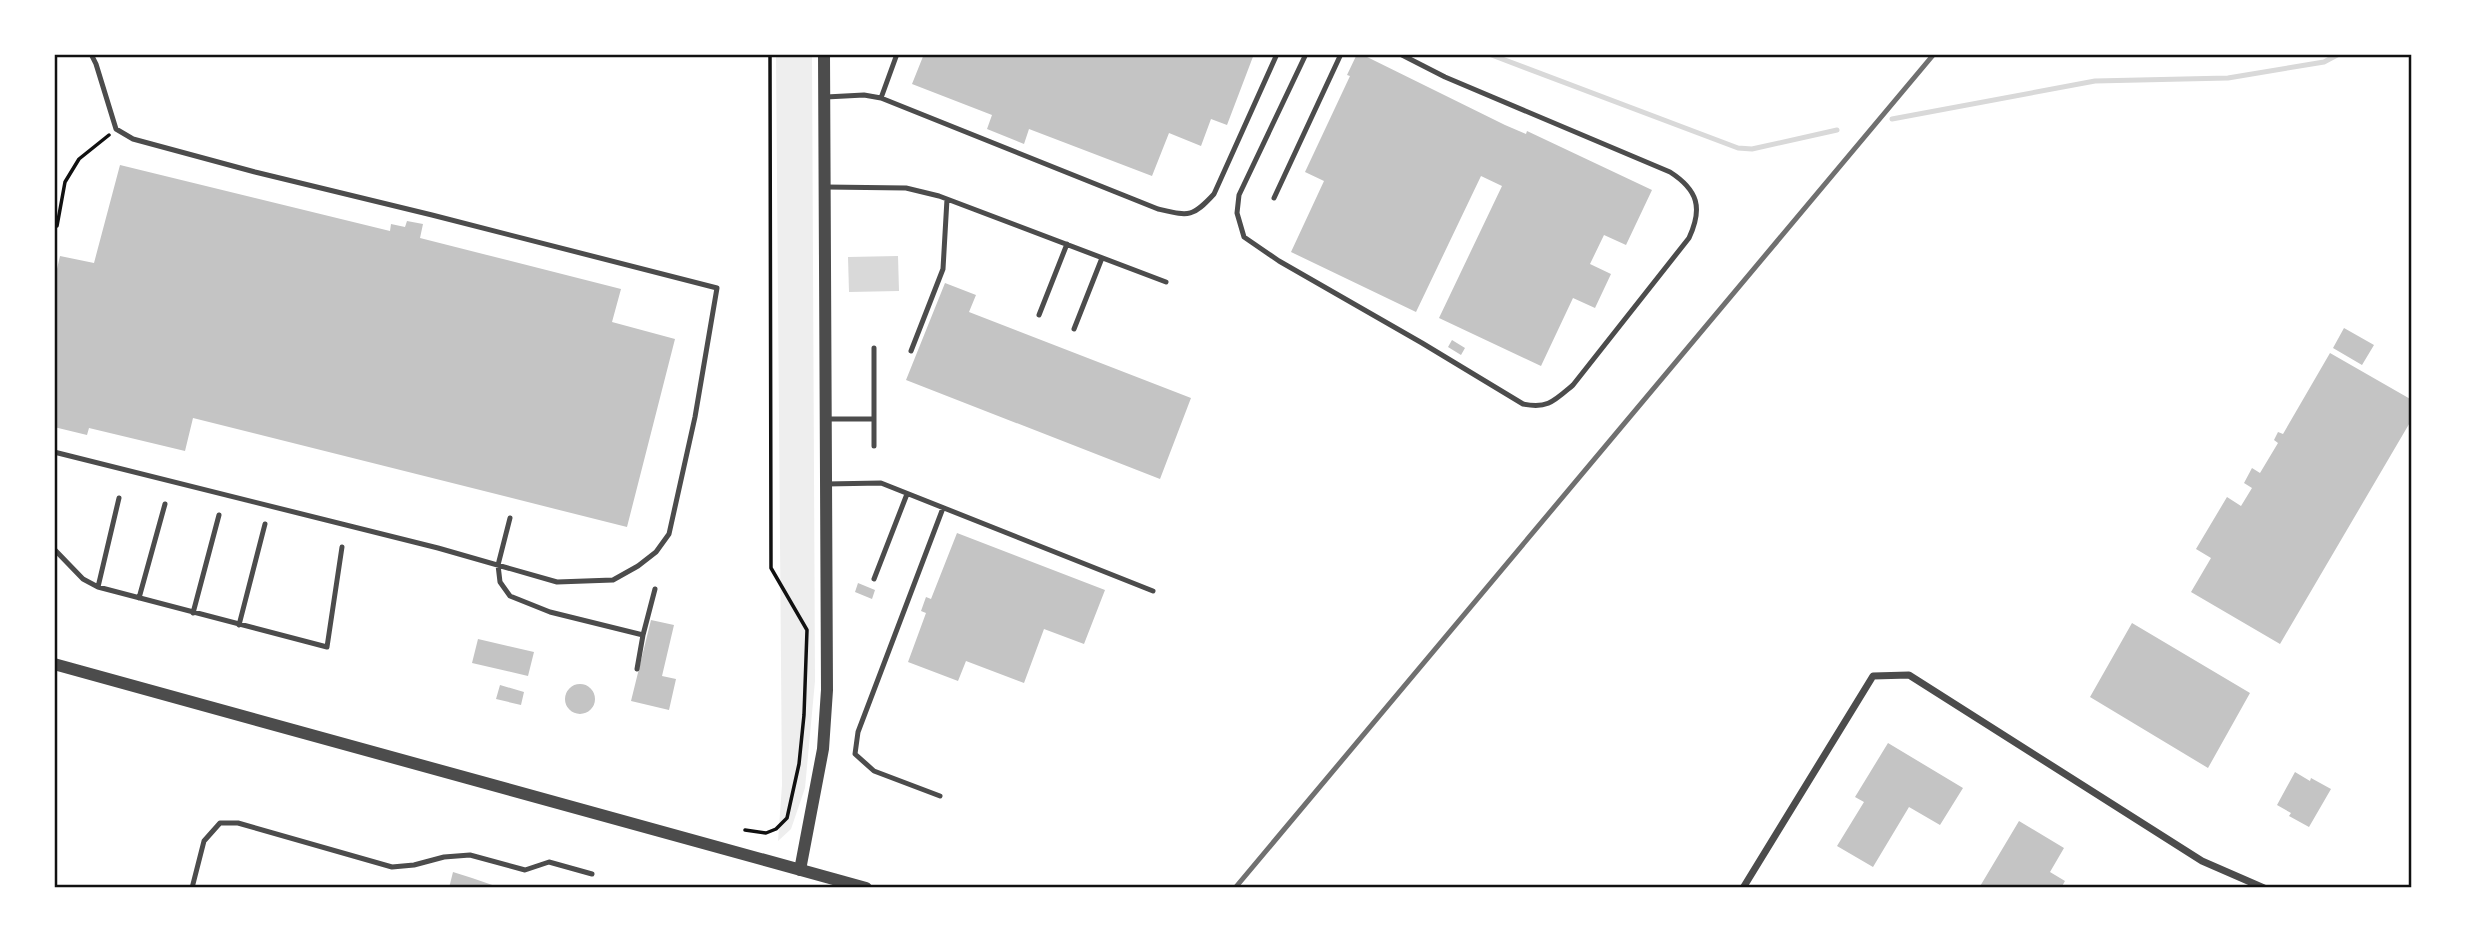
<svg xmlns="http://www.w3.org/2000/svg" width="2466" height="942" font-family="'Roboto Condensed',sans-serif">
<rect width="100%" height="100%" fill="#fff"/>
<path fill="#eee" d="M 776,54 L 812,54 L 815,681 L 805,788 L 791,829 L 778,841 L 782,785 Z"/>
<path fill="#d9d9d9" d="M 898,256 L 899,291 L 849,292 L 848,257 Z"/>
<g fill="none" stroke-linecap="round" stroke-linejoin="round">
<path stroke="#d9d9d9" stroke-width="5" d="M 1489,54 L 1738,148 L 1752,149 L 1837,130
M 1892,119 L 2095,81 L 2228,78 L 2324,62 L 2339,54"/>
</g>
<path fill="#c4c4c4" d="M 924,54 L 1254,54 L 1227,125 L 1211,119 L 1201,146 L 1169,133 L 1152,176 L 1029,129 L 1024,144 L 987,129 L 992,115 L 912,84 Z
M 1357,54 L 1361,54 L 1505,125 L 1526,134 L 1527,131 L 1652,190 L 1626,245 L 1604,235 L 1590,264 L 1611,274 L 1595,308 L 1573,298 L 1541,366 L 1439,318 L 1502,186 L 1481,176 L 1416,312 L 1291,252 L 1324,181 L 1305,172 L 1350,76 L 1347,75 Z
M 120,165 L 390,231 L 391,224 L 405,227 L 407,221 L 423,224 L 420,238 L 621,289 L 612,322 L 675,339 L 627,527 L 193,418 L 185,451 L 89,428 L 87,435 L 54,427 L 54,282 L 60,256 L 94,263 Z
M 945,283 L 976,295 L 969,312 L 1191,398 L 1160,479 L 906,380 Z
M 2344,328 L 2374,345 L 2362,365 L 2333,348 Z
M 1452,340 L 1465,348 L 1461,355 L 1448,347 Z
M 2330,353 L 2412,400 L 2412,419 L 2280,644 L 2191,592 L 2211,558 L 2196,549 L 2227,497 L 2241,506 L 2252,488 L 2244,483 L 2252,468 L 2260,473 L 2278,443 L 2274,440 L 2278,432 L 2283,434 Z
M 957,533 L 1105,590 L 1084,644 L 1044,629 L 1024,683 L 966,661 L 958,681 L 908,662 L 926,613 L 921,611 L 926,597 L 931,599 Z
M 858,583 L 875,590 L 872,599 L 855,592 Z
M 651,620 L 674,625 L 662,676 L 676,679 L 669,710 L 631,701 Z
M 2132,623 L 2250,693 L 2208,768 L 2090,697 Z
M 478,639 L 534,652 L 528,676 L 472,663 Z
M565 699a15 15 0 1 1 30 0a15 15 0 1 1-30 0Z
M 500,685 L 524,692 L 521,705 L 496,699 Z
M 1888,743 L 1963,788 L 1940,825 L 1909,807 L 1873,867 L 1837,846 L 1864,802 L 1855,797 Z
M 2295,772 L 2310,781 L 2311,778 L 2331,789 L 2309,827 L 2289,816 L 2291,813 L 2277,805 Z
M 2019,821 L 2064,848 L 2050,872 L 2065,881 L 2061,888 L 1979,888 Z
M 453,872 L 472,878 L 501,888 L 449,888 Z"/>
<g fill="none" stroke-linecap="round" stroke-linejoin="round">
<path stroke="#111" stroke-width="3.5" d="M 57,226 L 65,182 L 79,159 L 109,135
M 745,830 L 766,833 L 776,829 L 787,818 L 799,764 L 804,715 L 807,630 L 771,568 L 770,54"/>
<path stroke="#4c4c4c" stroke-width="5" d="M 1306,54 L 1239,195 L 1237,213 L 1244,237 L 1279,261 L 1422,343 L 1523,404 C 1548,409 1554,401 1573,385 L 1689,238 C 1703,208 1698,190 1670,172 L 1445,77 L 1400,54
M 826,97 L 864,95 L 881,98 L 1158,209 C 1189,216 1192,218 1214,194 L 1277,54
M 881,98 L 897,54
M 826,187 L 906,188 L 939,196 L 1166,282
M 1274,198 L 1341,54
M 1039,315 L 1067,244
M 1074,329 L 1102,258
M 911,351 L 943,269 L 947,199
M 828,419 L 874,419
M 874,446 L 874,348
M 54,452 L 438,548 L 557,582 L 613,580 L 638,566 L 656,552 L 669,534 L 695,417 L 717,288 L 432,215 L 255,172 L 133,139 L 116,129 L 96,64 L 91,54
M 826,484 L 881,483 L 1153,591
M 510,518 L 498,565 L 500,582 L 510,596 L 550,612 L 643,635 L 655,589
M 54,549 L 83,579 L 98,587 L 327,647 L 342,547
M 874,579 L 907,494
M 98,587 L 119,498
M 139,598 L 165,504
M 193,613 L 219,515
M 239,625 L 265,524
M 637,669 L 643,635
M 940,796 L 874,771 L 855,754 L 858,732 L 943,508
M 192,888 L 204,841 L 220,823 L 238,823 L 392,867 L 414,865 L 444,857 L 470,855 L 525,870 L 549,862 L 592,874"/>
<path stroke="#4c4c4c" stroke-width="7" d="M 1743,888 L 1873,676 L 1909,675 L 2202,861 L 2264,888"/>
<path stroke="#4c4c4c" stroke-width="12" d="M 54,664 L 866,888
M 800,870 L 823,749 L 827,690 L 824,54"/>
<path stroke="#707070" stroke-width="5" d="M 1235,888 L 1934,54"/>
</g>
<rect width="2466" height="942" fill="none" stroke="#ffffff" stroke-width="112"/>
<rect x="56" y="56" width="2354" height="830" fill="none" stroke="#111" stroke-width="2.5"/>
</svg>
